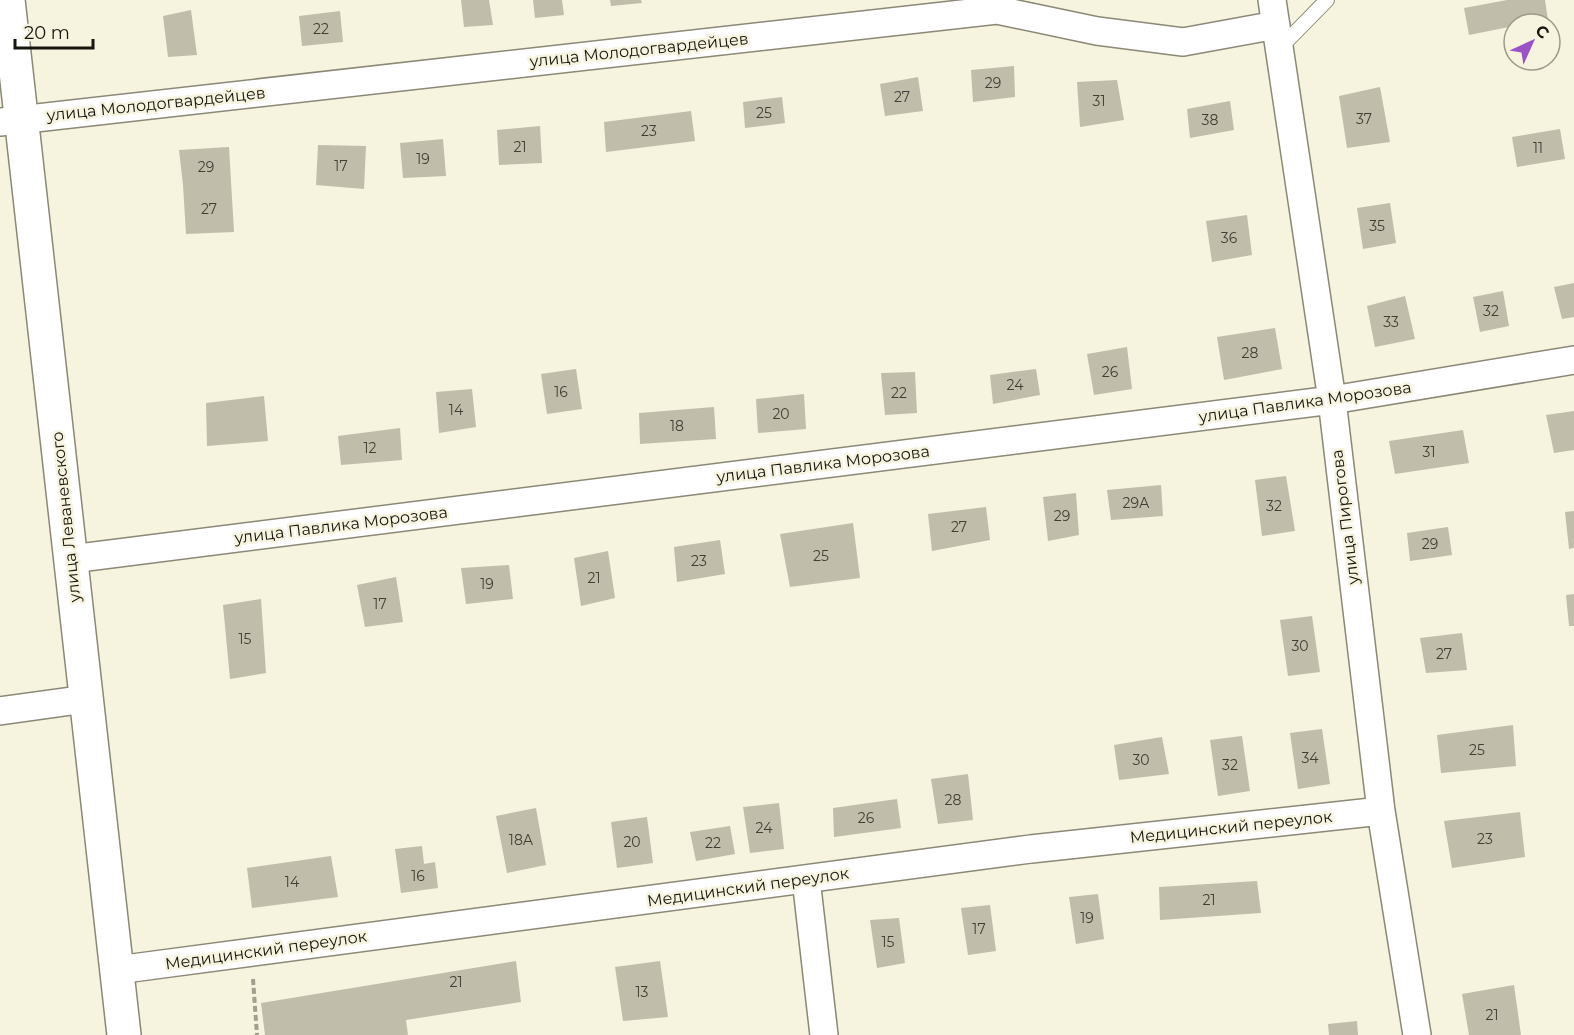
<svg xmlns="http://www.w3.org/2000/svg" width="1574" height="1035" font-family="Montserrat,sans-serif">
<rect width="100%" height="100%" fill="#f6f3df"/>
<path fill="#c0bdaa" d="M 461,0 L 489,0 L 493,25 L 464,27 Z
M 533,0 L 562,0 L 564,15 L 535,18 Z
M 610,0 L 641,0 L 642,3 L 611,6 Z
M 1507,0 L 1545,0 L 1548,20 L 1527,24 L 1514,24 L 1514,26 L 1469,35 L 1464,8 Z
M 191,10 L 197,55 L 168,57 L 163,16 Z
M 340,11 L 343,42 L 302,46 L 299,16 Z
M 1014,66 L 1015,97 L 973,102 L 971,70 Z
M 918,77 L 923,111 L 885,116 L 880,84 Z
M 1117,80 L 1124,120 L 1080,127 L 1077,82 Z
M 1380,87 L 1390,142 L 1347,148 L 1339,96 Z
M 782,97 L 785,123 L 745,128 L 743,102 Z
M 1230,101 L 1234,130 L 1190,138 L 1187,109 Z
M 691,111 L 695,141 L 606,152 L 604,122 Z
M 540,126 L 542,163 L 499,165 L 497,130 Z
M 1560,129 L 1565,159 L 1517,167 L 1512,137 Z
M 443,139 L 446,176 L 403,178 L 400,143 Z
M 318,145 L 366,146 L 364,189 L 316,185 Z
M 229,147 L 234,232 L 186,234 L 183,185 L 179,150 Z
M 1390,203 L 1396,243 L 1363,249 L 1357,208 Z
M 1247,215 L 1252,255 L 1212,262 L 1206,221 Z
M 1574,283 L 1574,317 L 1562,319 L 1554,287 Z
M 1503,291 L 1509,326 L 1480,332 L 1473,297 Z
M 1405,296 L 1415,339 L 1375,347 L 1367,306 Z
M 1275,328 L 1282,369 L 1224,380 L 1217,337 Z
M 1127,347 L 1132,389 L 1094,395 L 1087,354 Z
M 576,369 L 582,409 L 547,414 L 541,374 Z
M 1036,369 L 1040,395 L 993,404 L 990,375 Z
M 915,372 L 917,413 L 885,415 L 881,373 Z
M 472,389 L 476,427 L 439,433 L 436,392 Z
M 804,394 L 806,429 L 758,433 L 756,399 Z
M 264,396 L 268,441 L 207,446 L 206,403 Z
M 714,407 L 716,439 L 640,444 L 639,413 Z
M 1574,411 L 1574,450 L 1554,453 L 1546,415 Z
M 400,428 L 402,460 L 341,465 L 338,436 Z
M 1463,430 L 1469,463 L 1395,474 L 1389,441 Z
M 1286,476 L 1295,531 L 1262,536 L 1255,480 Z
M 1161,485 L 1163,516 L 1111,520 L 1107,490 Z
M 1076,493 L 1079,535 L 1048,541 L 1043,497 Z
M 986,507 L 990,540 L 932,551 L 928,514 Z
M 1574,511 L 1574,548 L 1569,549 L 1565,512 Z
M 853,523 L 860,578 L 790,587 L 780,534 Z
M 1448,527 L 1452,555 L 1410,561 L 1407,533 Z
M 720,540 L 725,574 L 677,582 L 674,547 Z
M 608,551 L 615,598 L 581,606 L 574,558 Z
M 509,565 L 513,599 L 466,604 L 461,568 Z
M 396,577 L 403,622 L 365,627 L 357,585 Z
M 1574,594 L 1574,626 L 1569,626 L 1566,595 Z
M 261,599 L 266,673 L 230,679 L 223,605 Z
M 1312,616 L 1320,672 L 1288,676 L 1280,620 Z
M 1462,633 L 1467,670 L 1426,673 L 1420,638 Z
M 1513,725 L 1516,766 L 1441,773 L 1437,735 Z
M 1322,729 L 1330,784 L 1298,789 L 1290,733 Z
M 1242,736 L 1250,791 L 1218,796 L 1210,740 Z
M 1162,737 L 1169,774 L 1119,780 L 1114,745 Z
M 968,774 L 973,820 L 938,824 L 931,779 Z
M 897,799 L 901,828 L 834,837 L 833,808 Z
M 779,803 L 784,849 L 750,853 L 743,807 Z
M 536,808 L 546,865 L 507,873 L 496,816 Z
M 1520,812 L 1525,857 L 1452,868 L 1444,821 Z
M 647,817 L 653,863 L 617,868 L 611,822 Z
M 730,826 L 735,854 L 696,861 L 690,832 Z
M 422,846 L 424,864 L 435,862 L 438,888 L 401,893 L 395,849 Z
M 331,856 L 338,897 L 252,908 L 247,868 Z
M 1257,881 L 1261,913 L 1160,920 L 1159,887 Z
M 1098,894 L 1104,939 L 1076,944 L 1069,897 Z
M 990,905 L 996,951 L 968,955 L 961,908 Z
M 899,918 L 905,963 L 877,968 L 870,920 Z
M 516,961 L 521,1002 L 406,1020 L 408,1035 L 265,1035 L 261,1003 Z
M 660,961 L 668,1017 L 623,1021 L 615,967 Z
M 1514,985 L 1521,1035 L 1469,1035 L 1462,994 Z
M 1357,1021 L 1358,1035 L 1329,1035 L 1328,1024 Z"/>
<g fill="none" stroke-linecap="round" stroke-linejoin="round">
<g stroke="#8b8876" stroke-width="16">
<path id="service" d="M 1279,49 L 1327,0"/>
</g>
<g stroke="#8b8876" stroke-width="30">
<path id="minor" d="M 1272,0 L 1332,400 L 1381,811 L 1417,1035
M 0,122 L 997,10 L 1097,31 L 1183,42 L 1276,25
M 71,559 L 1332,400 L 1574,360
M 0,711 L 86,699
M 806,879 L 824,1035
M 117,970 L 1031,849 L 1381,811"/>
</g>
<g stroke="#8b8876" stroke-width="36">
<path id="tertiary" d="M 8,0 L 124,1035"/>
</g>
<path stroke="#a29f90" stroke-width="4" stroke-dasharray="6 3" stroke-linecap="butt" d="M 253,979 L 257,1035"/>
<use href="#service" stroke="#fff" stroke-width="14"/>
<use href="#minor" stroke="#fff" stroke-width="27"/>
<use href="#tertiary" stroke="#fff" stroke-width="33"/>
</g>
<g text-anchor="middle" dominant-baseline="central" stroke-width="5" stroke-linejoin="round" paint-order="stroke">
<g font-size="14" fill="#403f35">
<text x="321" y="29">22</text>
<text x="993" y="83">29</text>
<text x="902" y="97">27</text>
<text x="1099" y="101">31</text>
<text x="764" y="113">25</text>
<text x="1364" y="119">37</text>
<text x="1210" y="120">38</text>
<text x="649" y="131">23</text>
<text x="520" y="147">21</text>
<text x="1538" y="148">11</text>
<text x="423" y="159">19</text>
<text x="341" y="166">17</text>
<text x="206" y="167">29</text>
<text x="209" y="209">27</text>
<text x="1377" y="226">35</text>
<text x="1229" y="238">36</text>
<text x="1491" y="311">32</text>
<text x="1391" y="322">33</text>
<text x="1250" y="353">28</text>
<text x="1110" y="372">26</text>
<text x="1015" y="385">24</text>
<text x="561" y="392">16</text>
<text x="899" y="393">22</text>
<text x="456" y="410">14</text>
<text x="781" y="414">20</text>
<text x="677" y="426">18</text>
<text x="370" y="448">12</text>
<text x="1429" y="452">31</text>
<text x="1136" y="503">29А</text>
<text x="1274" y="506">32</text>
<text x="1062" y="516">29</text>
<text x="959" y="527">27</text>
<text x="1430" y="544">29</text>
<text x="821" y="556">25</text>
<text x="699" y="561">23</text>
<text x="594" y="578">21</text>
<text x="487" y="584">19</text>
<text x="380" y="604">17</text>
<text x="245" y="639">15</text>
<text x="1300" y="646">30</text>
<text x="1444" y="654">27</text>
<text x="1477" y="750">25</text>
<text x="1310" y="758">34</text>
<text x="1141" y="760">30</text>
<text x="1230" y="765">32</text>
<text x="953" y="800">28</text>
<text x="866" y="818">26</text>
<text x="764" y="828">24</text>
<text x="1485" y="839">23</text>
<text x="521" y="840">18А</text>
<text x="632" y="842">20</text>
<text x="713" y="843">22</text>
<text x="418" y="876">16</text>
<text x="292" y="882">14</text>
<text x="1209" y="900">21</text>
<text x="1087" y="918">19</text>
<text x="979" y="929">17</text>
<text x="888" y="942">15</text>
<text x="456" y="982">21</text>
<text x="642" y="992">13</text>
<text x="1492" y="1015">21</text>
</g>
<g font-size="16" fill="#16150e" stroke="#f6f3df">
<text transform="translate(639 50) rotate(-6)">улица Молодогвардейцев</text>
<text transform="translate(156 104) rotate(-6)">улица Молодогвардейцев</text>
<text transform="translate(1305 402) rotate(-8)">улица Павлика Морозова</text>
<text transform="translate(823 464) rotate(-7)">улица Павлика Морозова</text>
<text transform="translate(66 517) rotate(-96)">улица Леваневского</text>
<text transform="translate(1345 517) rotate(-97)">улица Пирогова</text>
<text transform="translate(341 525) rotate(-7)">улица Павлика Морозова</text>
<text transform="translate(1231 827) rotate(-6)">Медицинский переулок</text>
<text transform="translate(748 887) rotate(-8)">Медицинский переулок</text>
<text transform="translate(266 950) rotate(-8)">Медицинский переулок</text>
</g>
</g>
<g transform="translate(1532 42) rotate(45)"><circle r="28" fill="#f6f3df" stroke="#9c9a8b" stroke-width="1.5"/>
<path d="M0-4.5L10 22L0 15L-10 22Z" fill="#9953c7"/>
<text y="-9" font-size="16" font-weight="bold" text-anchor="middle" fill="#16150e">С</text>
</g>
<path d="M15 39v9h78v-9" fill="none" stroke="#16150e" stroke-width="3"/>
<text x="24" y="39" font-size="18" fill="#16150e" stroke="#f6f3df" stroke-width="4.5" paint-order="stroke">20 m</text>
</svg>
